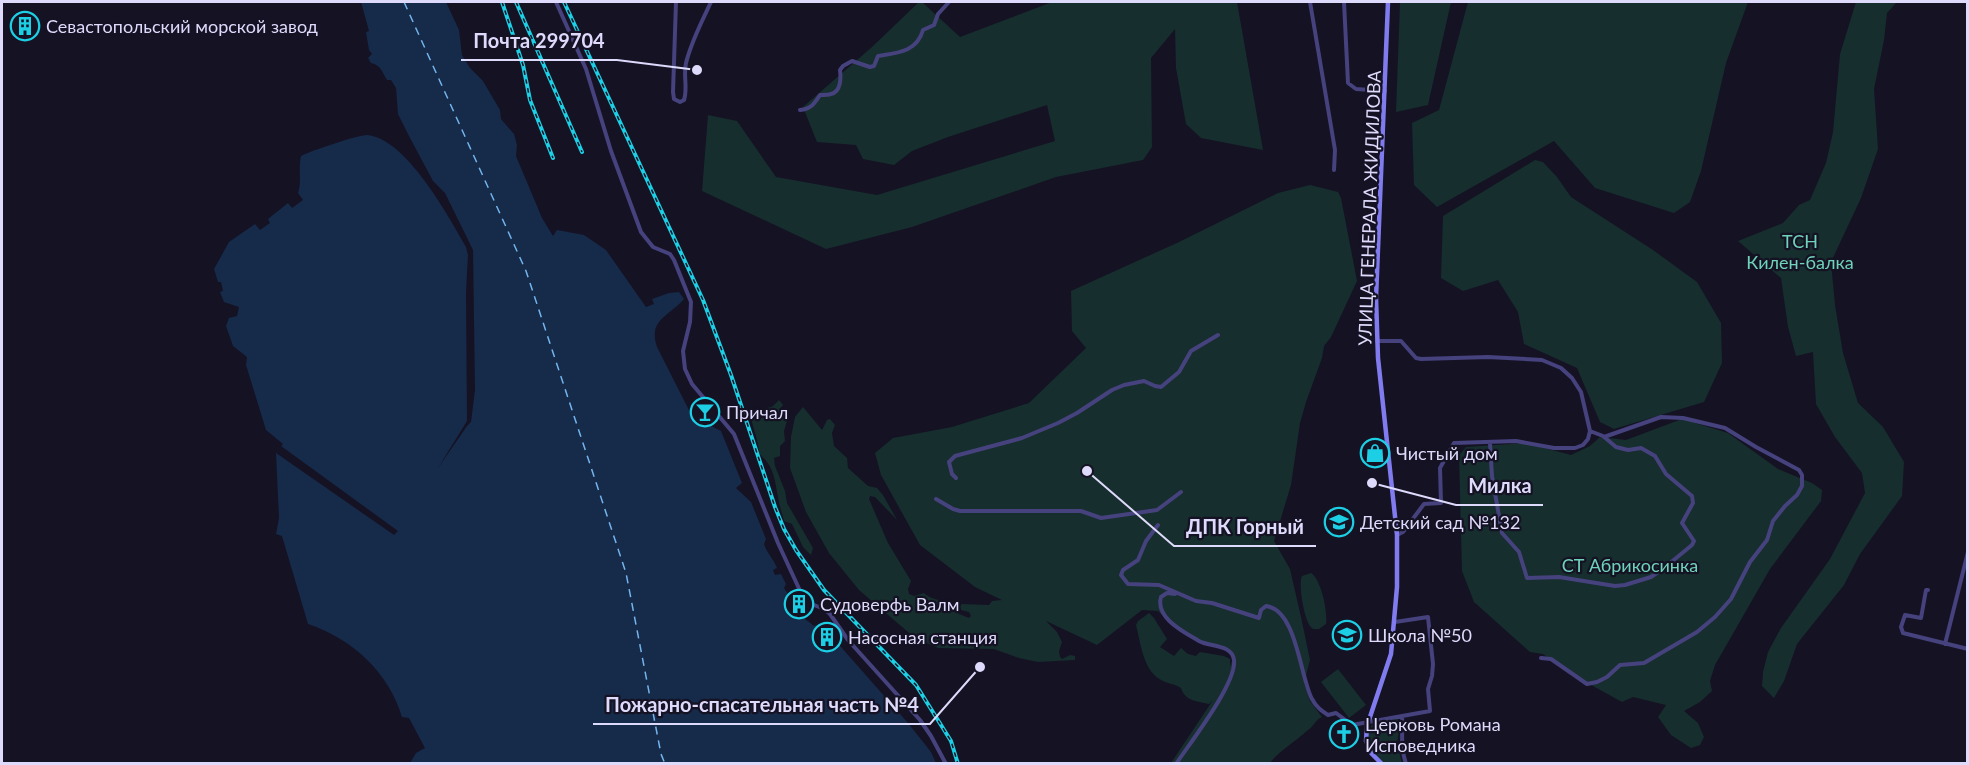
<svg xmlns="http://www.w3.org/2000/svg" width="1969" height="765" font-family="Lato,sans-serif">
<rect width="100%" height="100%" fill="#151224"/>
<path fill="#162e2d" d="M 919,2 L 922,2 L 960,37 L 1052,2 L 1237,2 L 1263,150 L 1201,138 L 1186,124 L 1176,68 L 1175,29 L 1151,58 L 1152,147 L 1143,160 L 1056,177 L 912,227 L 826,249 L 702,191 L 708,115 L 737,121 L 776,177 L 877,195 L 1055,141 L 1047,105 L 948,137 L 912,151 L 894,165 L 863,159 L 856,145 L 817,142 L 803,107 L 872,47 Z
M 1400,2 L 1451,2 L 1428,105 L 1396,112 Z
M 1468,2 L 1748,2 L 1726,63 L 1701,171 L 1690,202 L 1674,213 L 1595,188 L 1554,141 L 1437,207 L 1414,185 L 1412,123 L 1439,110 Z
M 1856,2 L 1897,2 L 1887,13 L 1884,40 L 1874,89 L 1878,149 L 1861,198 L 1831,262 L 1835,305 L 1843,353 L 1858,403 L 1883,427 L 1904,462 L 1902,496 L 1860,554 L 1844,585 L 1797,644 L 1784,681 L 1774,698 L 1762,686 L 1763,672 L 1768,652 L 1781,628 L 1830,559 L 1865,493 L 1862,473 L 1835,437 L 1816,404 L 1813,352 L 1796,356 L 1788,327 L 1781,278 L 1738,241 L 1783,223 L 1799,205 L 1810,200 L 1826,163 L 1833,132 L 1840,54 Z
M 1535,160 L 1543,162 L 1557,177 L 1571,197 L 1653,250 L 1697,282 L 1721,323 L 1722,363 L 1704,402 L 1614,429 L 1600,422 L 1577,368 L 1524,344 L 1518,312 L 1498,280 L 1463,291 L 1441,278 L 1443,216 Z
M 1310,185 L 1338,192 L 1341,198 L 1357,281 L 1331,337 L 1324,346 L 1322,358 L 1306,402 L 1300,423 L 1291,485 L 1274,541 L 1290,569 L 1301,617 L 1310,660 L 1304,683 L 1310,701 L 1322,717 C 1315,720 1314,726 1308,730 C 1295,742 1280,750 1270,763 L 1171,763 L 1213,700 L 1209,704 C 1196,701 1185,701 1181,688 C 1175,684 1169,684 1163,681 C 1143,672 1141,644 1136,625 L 1138,621 L 1149,613 L 1154,618 L 1167,639 L 1160,647 L 1174,656 L 1181,648 L 1188,654 L 1196,656 L 1200,652 L 1224,656 L 1230,659 L 1230,666 L 1233,658 C 1227,645 1211,648 1200,643 C 1184,636 1170,623 1158,611 L 1142,610 L 1097,645 L 1046,621 L 1057,632 L 1062,642 L 1059,651 L 1060,657 L 1062,659 L 1070,655 L 1075,656 L 1075,660 L 1038,662 L 1019,658 L 994,649 L 938,648 L 915,638 L 859,590 L 829,553 L 806,512 L 790,468 L 791,437 L 795,417 L 803,407 L 822,430 L 827,420 L 830,419 L 835,425 L 832,433 L 834,446 L 847,458 L 848,468 L 868,486 L 877,488 L 883,495 L 897,520 L 875,497 L 870,496 L 869,499 L 888,543 L 911,581 L 908,589 L 909,594 L 914,596 L 924,593 C 939,606 947,593 959,614 L 969,618 L 971,616 L 969,612 L 961,610 L 960,606 L 962,604 L 989,605 L 992,601 L 1002,600 L 975,587 L 920,545 L 881,475 L 875,453 L 893,438 L 952,427 L 1029,403 L 1086,348 L 1072,331 L 1071,291 L 1179,242 L 1278,193 Z
M 779,400 L 783,405 L 780,409 L 786,411 L 789,414 L 784,431 L 785,441 L 780,446 L 780,456 L 774,458 L 775,466 L 785,491 L 787,503 L 813,548 L 811,555 L 803,547 L 792,524 L 784,521 C 782,513 779,505 778,497 C 775,481 774,465 759,454 C 759,441 753,430 751,417 L 753,415 L 760,419 L 767,413 L 766,408 L 772,407 Z
M 1682,419 L 1728,433 L 1778,469 L 1812,483 L 1822,490 L 1821,501 L 1770,569 L 1715,665 L 1710,681 L 1712,691 L 1700,702 L 1684,711 L 1698,723 L 1704,737 L 1700,745 L 1691,748 L 1671,735 L 1658,717 L 1666,705 L 1633,697 L 1622,702 L 1564,670 L 1543,654 L 1530,652 L 1474,602 L 1462,571 L 1459,455 L 1466,447 L 1525,443 L 1571,455 L 1590,446 L 1600,437 L 1626,440 Z
M 1311,573 C 1321,579 1328,612 1326,624 L 1319,629 C 1314,629 1313,630 1310,626 C 1304,618 1298,584 1302,576 Z
M 1338,669 L 1366,705 L 1349,718 L 1321,682 Z
M 1398,718 L 1399,728 L 1397,744 L 1402,763 L 1384,763 C 1371,751 1361,740 1373,723 Z"/>
<path fill="#162a4a" d="M 361,2 L 446,2 L 459,30 L 462,55 L 470,68 L 483,81 L 500,110 L 501,119 L 514,134 L 517,145 L 516,156 L 542,218 L 553,236 L 557,230 L 584,235 L 606,250 L 646,307 L 654,304 L 652,299 L 669,293 L 679,292 L 684,299 C 668,317 648,320 657,347 L 692,416 L 721,431 L 742,483 L 736,488 L 751,502 L 766,539 L 764,544 C 767,553 773,558 777,568 L 773,570 L 775,575 L 781,574 L 786,584 L 784,588 L 804,618 L 814,626 L 816,625 L 819,626 L 813,632 L 827,646 L 834,639 L 908,723 L 931,752 L 936,763 L 410,763 L 416,753 L 425,748 L 409,718 L 402,717 C 389,673 353,639 308,624 L 282,536 L 276,534 L 279,518 L 276,453 L 283,444 L 266,430 L 246,365 L 247,357 L 233,346 L 226,326 L 229,318 L 237,316 L 239,307 L 224,302 L 220,292 L 223,291 L 221,282 L 218,282 L 214,269 L 229,242 L 255,224 L 260,230 L 270,223 L 268,219 L 288,203 L 292,208 L 303,200 L 298,193 C 302,181 298,169 301,156 C 310,151 358,135 367,135 C 406,138 449,217 466,247 L 468,255 L 466,292 L 467,421 L 438,468 L 467,426 L 471,422 L 475,390 L 473,250 L 445,193 L 433,181 L 409,136 L 398,114 L 396,88 L 391,80 L 387,80 C 382,72 381,65 371,63 L 368,58 L 372,54 L 369,50 L 366,32 L 369,31 Z"/>
<path fill="#151224" d="M 281,446 L 398,531 L 394,535 L 276,453 Z"/>
<g fill="none" stroke-linecap="round" stroke-linejoin="round">
<path stroke="#74b5ee" stroke-width="1.5" stroke-dasharray="8 6" stroke-linecap="butt" d="M 404,2 L 526,271 L 626,573 L 661,754 L 665,764"/>
<path stroke="#45427e" stroke-width="4" d="M 556,2 L 586,69 L 611,151 L 641,232 L 653,247 L 670,254 L 674,260 L 691,302 L 690,322 L 683,351 L 685,369 L 692,384 L 734,434 L 778,543 L 802,595 L 809,603 L 824,609 L 830,614 L 848,640 L 920,720 L 931,736 L 946,764
M 676,2 L 673,92 L 674,99 L 680,102 L 684,100 C 688,88 683,75 686,63 C 691,42 702,21 711,2
M 1310,2 L 1335,150 L 1334,170
M 1344,2 L 1348,83 L 1356,89 L 1385,91
M 800,110 C 811,109 814,104 820,95 C 824,95 828,95 831,94 C 841,92 841,78 840,70 L 843,66 L 852,61 L 870,67 L 874,66 L 878,56 C 897,53 917,52 923,30 L 934,25 L 938,14 L 949,2
M 1377,341 L 1401,341 L 1416,358 L 1421,359 L 1488,357 L 1542,360 L 1561,368 L 1572,378 L 1581,392 L 1590,431 L 1588,439 L 1583,445 L 1575,448 L 1554,448 L 1516,441 L 1454,443 L 1440,468 L 1441,503 L 1424,504 L 1403,532 L 1397,535
M 1490,443 L 1492,476 L 1502,533 L 1519,552 L 1527,578 L 1559,577 L 1615,586 L 1625,585 L 1651,577 L 1664,568 L 1692,545 L 1694,541 L 1682,523 L 1693,503 L 1692,496 L 1666,474 L 1655,456 L 1641,448 L 1628,450 L 1616,447 L 1603,436 L 1590,431
M 956,478 L 952,474 L 949,462 L 955,456 L 1022,438 L 1058,423 L 1077,413 L 1112,390 L 1124,385 L 1144,381 L 1155,386 L 1161,387 L 1179,372 L 1191,351 L 1218,335
M 936,499 L 953,509 L 960,511 L 1081,511 L 1101,518 L 1157,510 L 1181,492
M 1158,525 L 1146,541 L 1138,560 L 1123,570 L 1121,575 L 1128,584 L 1159,585 L 1196,601 L 1212,603 L 1259,618 L 1261,610 L 1266,606 C 1297,610 1300,677 1312,699 C 1316,707 1322,711 1328,715 L 1336,713 L 1352,725 L 1430,711 L 1428,689 L 1432,676 L 1433,664 L 1428,617 L 1395,622
M 1928,590 L 1926,590 L 1921,618 L 1905,615 L 1901,627 L 1903,633 L 1968,649
M 1175,594 L 1167,593 L 1161,597 C 1155,618 1184,632 1199,641 C 1209,647 1232,644 1234,660 C 1237,683 1190,743 1176,764
M 1945,644 L 1968,552
M 1541,658 L 1551,659 L 1587,684 L 1597,682 L 1607,677 L 1620,665 L 1644,663 L 1697,632 L 1715,617 L 1731,599 L 1750,562 L 1767,540 L 1773,521 L 1785,506 L 1797,495 L 1802,486 L 1802,475 L 1799,470 L 1756,447 L 1725,428 L 1683,418 L 1661,417 L 1604,437
M 1402,716 C 1403,734 1400,746 1406,764"/>
<path stroke="#807cef" stroke-width="4.5" d="M 1382,764 L 1371,753 L 1366,741 L 1367,726 L 1391,654 L 1397,587 L 1397,535 L 1378,358 L 1376,298 L 1388,2"/>
<g stroke="#1ccfe4" stroke-width="4">
<path id="rail" d="M 502,2 L 523,65 L 530,100 L 553,158
M 516,2 L 582,152
M 564,2 L 703,300 L 731,375 L 775,507 L 784,529 L 796,550 L 824,590 L 916,685 L 951,741 L 958,764"/>
</g>
<use href="#rail" stroke="#151224" stroke-width="1.5" stroke-dasharray="4.5" stroke-linecap="butt"/>
</g>
<defs>
<g id="building-ring" transform="scale(1.5)"><circle r="9.5" fill="#151224" stroke="#1ccfe4" stroke-width="1.5"/><path d="M-4-6H4V6H1V3H-1V6H-4ZM-2.5-4.3h1.7v1.8h-1.7ZM.8-4.3h1.7v1.8H.8ZM-2.5-1h1.7V.8h-1.7ZM.8-1h1.7V.8H.8Z" fill="#1ccfe4"/></g>
<g id="bar-ring" transform="scale(1.5)"><circle r="9.5" fill="#151224" stroke="#1ccfe4" stroke-width="1.5"/><path d="M-6-5H6L.8 .8V4.5H3.5V6h-7V4.5H-.8V.8Z" fill="#1ccfe4"/></g>
<g id="shop-ring" transform="scale(1.5)"><circle r="9.5" fill="#151224" stroke="#1ccfe4" stroke-width="1.5"/><path d="M-5-2.5h2.3a2.7 3.5 0 0 1 5.4 0H5L5.5 6h-11ZM-1.5-2.5h3a1.5 2.3 0 0 0-3 0Z" fill="#1ccfe4"/></g>
<g id="school-ring" transform="scale(1.5)"><circle r="9.5" fill="#151224" stroke="#1ccfe4" stroke-width="1.5"/><path d="M0-5L7-2L0 1L-7-2ZM-4 1L0 2.5L4 1V4Q0 6-4 4Z" fill="#1ccfe4"/></g>
<g id="church-ring" transform="scale(1.5)"><circle r="9.5" fill="#151224" stroke="#1ccfe4" stroke-width="1.5"/><path d="M-1.2-6h2.4v3.5h3.3v2.4h-3.3V6h-2.4V-.1h-3.3v-2.4h3.3Z" fill="#1ccfe4"/></g>
</defs>
<g fill-rule="evenodd">
<use href="#building-ring" x="25" y="26"/>
<use href="#bar-ring" x="705" y="412"/>
<use href="#shop-ring" x="1375" y="453"/>
<use href="#school-ring" x="1339" y="522"/>
<use href="#building-ring" x="799" y="604"/>
<use href="#school-ring" x="1347" y="635"/>
<use href="#building-ring" x="827" y="637"/>
<use href="#church-ring" x="1344" y="734"/>
</g>
<g text-anchor="middle" dominant-baseline="central" stroke-width="4.5" stroke-linejoin="round" paint-order="stroke">
<g font-size="18" fill="#dedafb" stroke="#151224" text-anchor="start">
<text x="46" y="26">Севастопольский морской завод</text>
<text x="726" y="412">Причал</text>
<text x="1396" y="453">Чистый дом</text>
<text x="1360" y="522">Детский сад №132</text>
<text x="820" y="604">Судоверфь Валм</text>
<text x="1368" y="635">Школа №50</text>
<text x="848" y="637">Насосная станция</text>
<text x="1365" y="724">Церковь Романа<tspan x="1365" dy="21">Исповедника</tspan></text>
</g>
<g font-size="18" fill="#dedafb" stroke="#151224">
<text transform="translate(1369 208) rotate(-88)">УЛИЦА ГЕНЕРАЛА ЖИДИЛОВА</text>
</g>
<g font-size="18" fill="#6ed3ba" stroke="#151224">
<text x="1800" y="241">ТСН<tspan x="1800" dy="21">Килен-балка</tspan></text>
<text x="1630" y="565">СТ Абрикосинка</text>
</g>
</g>
<path fill="none" stroke="#dedafb" stroke-width="2" d="M697 70L617 60H461M1372 483L1456 505H1543M1087 471L1174 546H1316M980 667L930 724H593"/>
<g fill="#dedafb" stroke="#151224" stroke-width="2">
<circle cx="697" cy="70" r="6"/>
<circle cx="1372" cy="483" r="6"/>
<circle cx="1087" cy="471" r="6"/>
<circle cx="980" cy="667" r="6"/>
</g>
<g font-size="20" text-anchor="middle" font-weight="bold" fill="#dedafb" stroke="#151224" stroke-width="4.5" stroke-linejoin="round" paint-order="stroke">
<text x="539" y="48">Почта 299704</text>
<text x="1500" y="493">Милка</text>
<text x="1245" y="534">ДПК Горный</text>
<text x="762" y="712">Пожарно-спасательная часть №4</text>
</g>
<rect width="1969" height="765" fill="none" stroke="#dedafb" stroke-width="6"/>
</svg>
